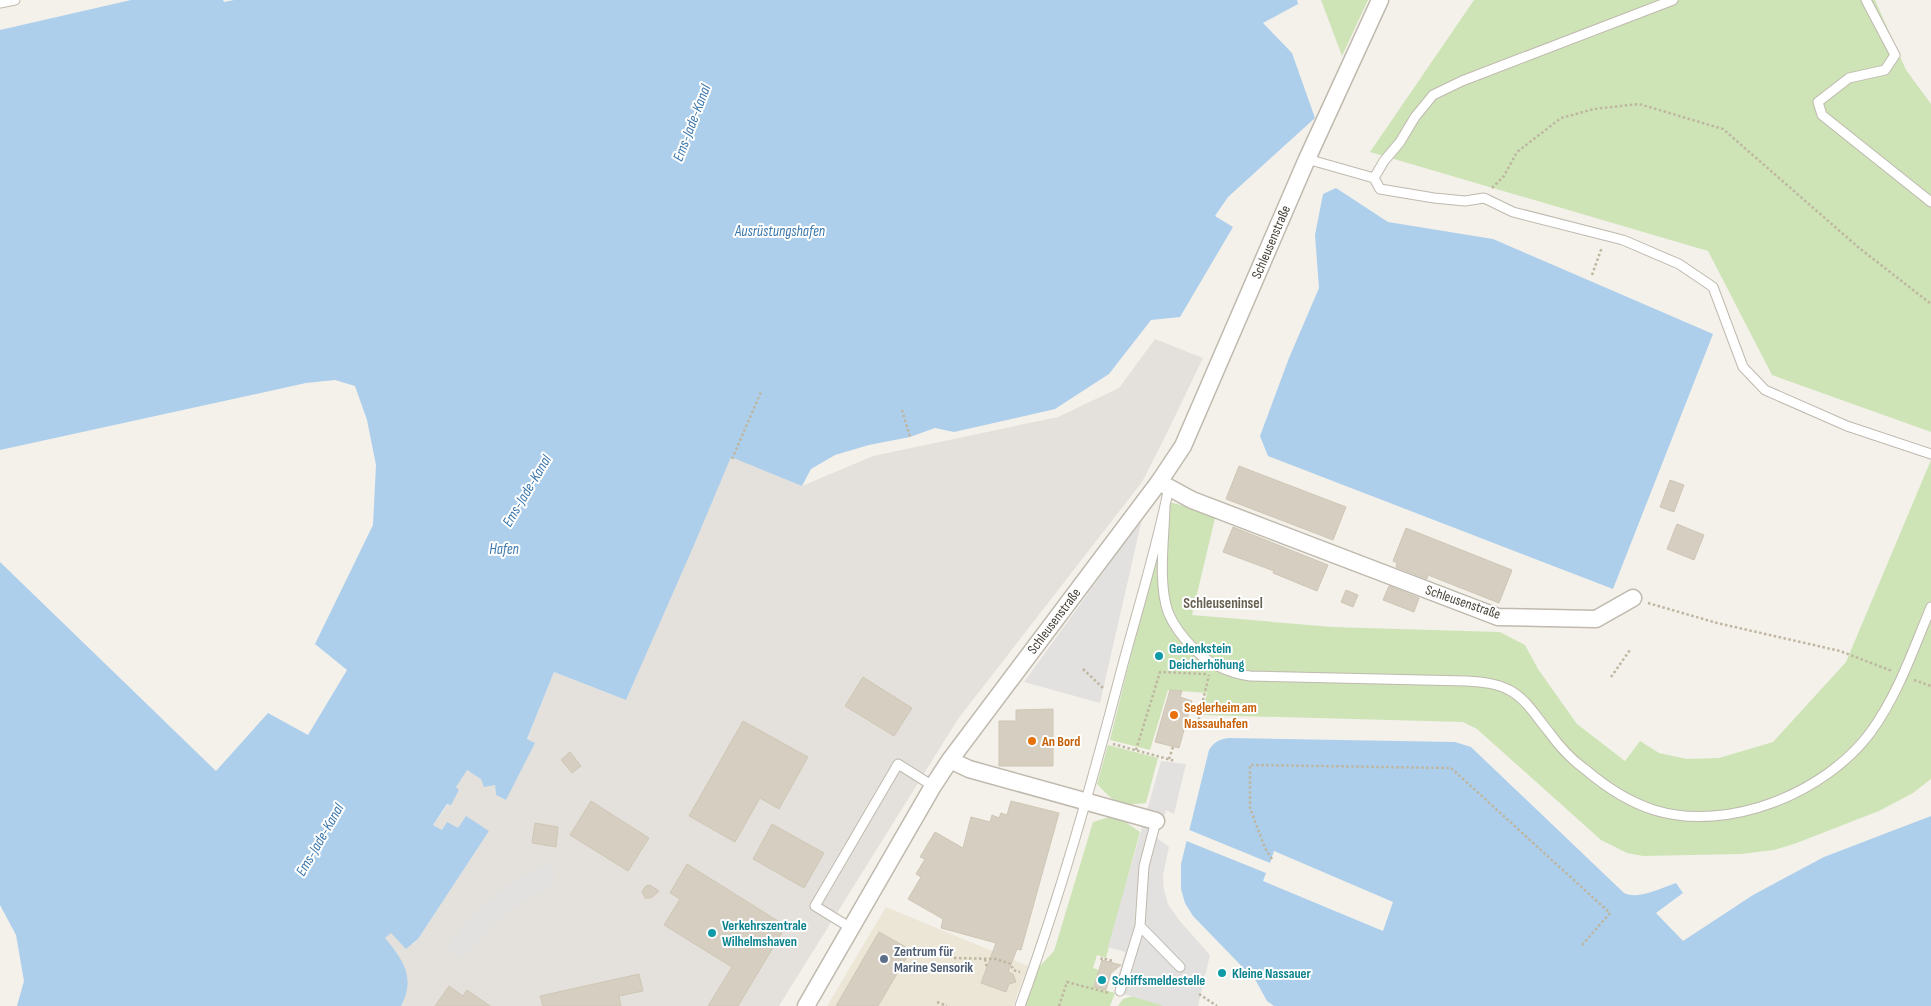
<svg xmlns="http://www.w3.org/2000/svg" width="1931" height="1006" font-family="'Sofia Sans Condensed',sans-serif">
<rect width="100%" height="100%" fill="#f4f1eb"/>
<path fill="#e4e1dc" d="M 1155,339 L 1203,358 L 1166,435 L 1142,482 L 958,719 L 779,1006 L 401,1006 L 402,1004 L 385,938 L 391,932 L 413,944 L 418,939 L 489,831 L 458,828 L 442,830 L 433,825 L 448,804 L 450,805 L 459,790 L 455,787 L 466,770 L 495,785 L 496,795 L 506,800 L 527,740 L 554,672 L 626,700 L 731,456 L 802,486 L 873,456 L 1058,417 L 1119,388 Z"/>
<path fill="#ece6d6" d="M 886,907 L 1028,966 L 1013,1006 L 827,1006 Z"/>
<path fill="#cee4b7" d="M 1321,0 L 1368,0 L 1342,56 Z
M 1474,0 L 1875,0 L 1906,70 L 1931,104 L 1931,432 L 1772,375 L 1708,251 L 1370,152 Z
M 1931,460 L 1931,779 L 1913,793 L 1879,811 L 1794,844 L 1774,850 L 1741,854 L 1643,856 L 1627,853 L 1601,840 L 1477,729 L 1463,722 L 1202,715 L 1207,693 L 1168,690 L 1150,750 L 1110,740 L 1169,502 L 1216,514 L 1192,615 L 1332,627 L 1500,632 L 1525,645 L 1538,669 L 1577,724 L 1625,761 L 1640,741 L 1659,753 L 1687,759 L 1719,758 L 1773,742 L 1846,662 Z
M 1108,745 L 1158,758 L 1146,803 C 1119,806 1116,804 1097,784 Z
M 1109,817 L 1124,821 L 1140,832 L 1106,958 L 1097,955 L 1093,968 L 1099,970 L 1094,987 L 1115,993 L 1110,1006 L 1024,1006 L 1038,968 L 1054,951 L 1093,822 Z
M 1133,996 L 1165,1006 L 1118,1006 L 1123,999 Z"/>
<path fill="#e3e1df" d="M 1142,519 L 1100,703 L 1024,682 L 1123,545 Z
M 1161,761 L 1186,764 L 1174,814 L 1166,810 L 1157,838 L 1169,847 L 1163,875 L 1164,890 L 1168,904 L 1179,920 L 1210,955 L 1198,1006 L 1165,1006 L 1124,994 L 1125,991 L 1115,988 L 1125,952 L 1108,947 Z
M 548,863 L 557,882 L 515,907 L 492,926 L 462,960 L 445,948 L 471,916 L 508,885 Z"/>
<path fill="#adcfeb" d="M 131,0 L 223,0 L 224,2 L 234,0 L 1297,0 L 1298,4 L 1263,23 L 1292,53 L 1315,118 L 1228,197 L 1215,216 L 1233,227 L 1180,317 L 1151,320 L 1109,374 L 1055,409 L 954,432 L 935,428 L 910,437 L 869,445 L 835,455 L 811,469 L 802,486 L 731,457 L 694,545 L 626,700 L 554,672 L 527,739 L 535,743 L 506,800 L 496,795 L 495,785 L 484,787 L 481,779 L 467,770 L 456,787 L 459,790 L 451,805 L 447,804 L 433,825 L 442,830 L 447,822 L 458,828 L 466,816 L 489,831 L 418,939 L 406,949 L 391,933 L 385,938 C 403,960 416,977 401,1006 L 17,1006 L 24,981 L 16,935 L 0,905 L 0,562 L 216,771 L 268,713 L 308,735 L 347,670 L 315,644 L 373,525 L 376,465 L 367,420 L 355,386 L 335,380 L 306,383 L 0,450 L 0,30 Z
M 1336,188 L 1388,222 L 1493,239 L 1713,334 L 1613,589 L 1268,456 L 1260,436 L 1289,358 L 1319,288 L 1315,235 L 1323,194 Z
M 1229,738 L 1455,742 L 1471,747 L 1624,893 C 1639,900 1661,888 1676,883 L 1683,893 L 1656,913 L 1683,941 L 1753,895 L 1824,857 L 1931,816 L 1931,1006 L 1274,1006 L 1267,1001 L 1256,981 L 1193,916 L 1185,903 L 1181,889 L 1181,864 L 1209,750 C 1214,742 1219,739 1229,738 Z"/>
<path fill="#f4f1eb" d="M 1187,829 L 1270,863 L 1274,851 L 1393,902 L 1383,931 L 1263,881 L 1266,873 L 1184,840 Z"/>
<path fill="#d5cec1" stroke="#cfc6b5" d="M 1239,466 L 1346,507 L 1333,540 L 1226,499 Z
M 1670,480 L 1684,485 L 1674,512 L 1660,507 Z
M 1677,524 L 1704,535 L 1694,560 L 1667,549 Z
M 1233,527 L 1328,565 L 1317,591 L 1273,573 L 1274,571 L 1223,552 Z
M 1406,528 L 1512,570 L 1499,603 L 1428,575 L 1427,579 L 1396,567 L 1397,563 L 1393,561 Z
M 1389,586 L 1419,598 L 1414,612 L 1383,600 Z
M 1346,590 L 1358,595 L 1353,607 L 1341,602 Z
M 863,677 L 912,708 L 894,736 L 845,706 Z
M 1170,690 L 1182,691 L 1180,697 L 1192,701 L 1179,748 L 1155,742 Z
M 1053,709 L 1053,766 L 999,766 L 999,721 L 1016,721 L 1016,710 Z
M 743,721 L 808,757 L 779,809 L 760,798 L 735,842 L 689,816 Z
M 570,752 L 581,766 L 572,773 L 561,760 Z
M 591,801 L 649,838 L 628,871 L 570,835 Z
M 1011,801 L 1059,813 L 1021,950 L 1017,949 L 1008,972 L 1013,974 L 1016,982 L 1009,984 L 1006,992 L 981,983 L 996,943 L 941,928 L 943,919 L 908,899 L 921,877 L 916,874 L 925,859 L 920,857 L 935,832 L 963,848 L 971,817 L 990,822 L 992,815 L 999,818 L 1001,813 L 1007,815 Z
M 535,823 L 558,827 L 556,847 L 532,843 Z
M 772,824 L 824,853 L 804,888 L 753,859 Z
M 687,864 L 786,926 L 738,1006 L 708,1006 L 732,967 L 664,925 L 680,899 L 670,893 Z
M 650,885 L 659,891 L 651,898 L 645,898 L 642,891 L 646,886 Z
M 879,932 L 911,950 L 878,1006 L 836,1006 Z
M 1102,960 L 1121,965 L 1111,973 L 1106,990 L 1094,987 Z
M 639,974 L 643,991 L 619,996 L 621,1006 L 543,1006 L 540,996 Z
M 449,986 L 463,996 L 467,990 L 490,1006 L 435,1006 Z"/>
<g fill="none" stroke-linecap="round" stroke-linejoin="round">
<g stroke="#bfb9ae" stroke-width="11">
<path id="service" d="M 1866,0 L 1895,55 L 1885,70 L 1849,78 L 1818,102 L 1822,115 L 1931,202
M 0,3 L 15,0
M 1307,159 L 1374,178 L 1380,189 L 1434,198 L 1465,201 L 1484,198 L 1513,212 L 1623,240 L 1679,264 L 1713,287 L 1743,367 L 1765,390 L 1847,426 L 1931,454
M 1374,178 L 1384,161 L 1400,142 L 1415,117 L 1433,95 L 1462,81 L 1673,0
M 1165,508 C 1164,540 1158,583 1168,612 C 1174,627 1184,639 1195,650 C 1211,665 1228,673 1250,676 L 1466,681 C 1482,682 1497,683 1511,691 C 1527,700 1537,718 1549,732 C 1559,746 1572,760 1586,770 C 1606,787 1629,802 1654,810 C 1728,833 1825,793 1870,733 C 1898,695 1913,650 1931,607
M 1156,821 L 1144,866 L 1140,926 L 1180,967
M 851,928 L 815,906 L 898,764 L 933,786
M 1120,991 L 1140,926
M 1020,1006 C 1061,894 1093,779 1123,664 C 1139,605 1157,547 1169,487"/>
</g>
<g stroke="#bfb9ae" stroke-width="19">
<path id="minor" d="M 1159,482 L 1192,500 L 1498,617 L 1596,619 L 1633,598
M 950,760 L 969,769 L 1156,821
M 806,1006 L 933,786 L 950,760 L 1159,482 L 1183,446 L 1307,159 L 1380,0"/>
</g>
<path stroke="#bfb6a0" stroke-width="2.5" stroke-dasharray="2.5 2.5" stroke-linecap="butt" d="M 1492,188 L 1504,176 L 1517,152 L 1561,118 L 1594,109 L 1639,104 L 1723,129 L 1858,247 L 1931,304
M 1592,275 L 1602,247
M 902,410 L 910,437
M 732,459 L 761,392
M 1648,603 L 1717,623 L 1840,651 L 1892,671
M 1083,669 L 1104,689
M 1611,677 L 1630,650
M 1914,680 L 1931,686
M 1199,725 L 1199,717 L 1209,675
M 1113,744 L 1175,761
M 1136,750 L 1160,672 L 1206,674
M 1169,759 L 1173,747
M 1272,859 L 1265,848 L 1250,808 L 1250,765 L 1451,768 L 1610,913 L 1582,945
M 954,958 L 996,959 L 1011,964 L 1013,970 L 1020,972
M 985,959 L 987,968
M 1101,960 L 1102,958 L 1113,961
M 1199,994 L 1217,1006
M 937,1002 L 947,1006
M 1059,1006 L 1067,982 L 1109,993"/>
<use href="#service" stroke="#fff" stroke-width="9"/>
<use href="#minor" stroke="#fff" stroke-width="16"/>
</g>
<g fill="#0f9aa8" stroke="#fff" stroke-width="2">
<circle cx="1159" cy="656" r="5"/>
<circle cx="712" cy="933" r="5"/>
<circle cx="1222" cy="973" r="5"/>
<circle cx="1102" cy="980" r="5"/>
</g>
<g fill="#e8710a" stroke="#fff" stroke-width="2">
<circle cx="1174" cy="715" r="5"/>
<circle cx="1032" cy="741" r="5"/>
</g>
<circle fill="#5c6f8a" stroke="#fff" stroke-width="2" cx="884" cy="959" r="5"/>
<g text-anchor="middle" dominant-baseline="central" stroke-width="4" stroke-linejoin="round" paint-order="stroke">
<g font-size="14" fill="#474239" stroke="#fff">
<text transform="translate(1271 242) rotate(-67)">Schleusenstraße</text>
<text transform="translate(1463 602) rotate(19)">Schleusenstraße</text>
<text transform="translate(1054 621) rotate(-53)">Schleusenstraße</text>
</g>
<g font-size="14" font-weight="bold" fill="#0d838f" stroke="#fff" text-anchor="start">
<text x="1169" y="648">Gedenkstein<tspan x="1169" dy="16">Deicherhöhung</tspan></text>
<text x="722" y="925">Verkehrszentrale<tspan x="722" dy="16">Wilhelmshaven</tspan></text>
<text x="1232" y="973">Kleine Nassauer</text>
<text x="1112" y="980">Schiffsmeldestelle</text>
</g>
<g font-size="14" font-weight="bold" fill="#c56008" stroke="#fff" text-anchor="start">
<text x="1184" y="707">Seglerheim am<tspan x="1184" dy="16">Nassauhafen</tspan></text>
<text x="1042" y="741">An Bord</text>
</g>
<g font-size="14" font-weight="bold" fill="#4e5e75" stroke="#fff" text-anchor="start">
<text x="894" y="951">Zentrum für<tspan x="894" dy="16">Marine Sensorik</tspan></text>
</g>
<g font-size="15" font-style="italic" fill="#3b77ab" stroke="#fff">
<text transform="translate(692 123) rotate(-69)">Ems-Jade-Kanal</text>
<text x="780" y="231">Ausrüstungshafen</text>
<text transform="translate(527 491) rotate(-59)">Ems-Jade-Kanal</text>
<text x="504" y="549">Hafen</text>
<text transform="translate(320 840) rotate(-60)">Ems-Jade-Kanal</text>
</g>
<g font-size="15" font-weight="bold" fill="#696151" stroke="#fff">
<text x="1223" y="603">Schleuseninsel</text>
</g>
</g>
</svg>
